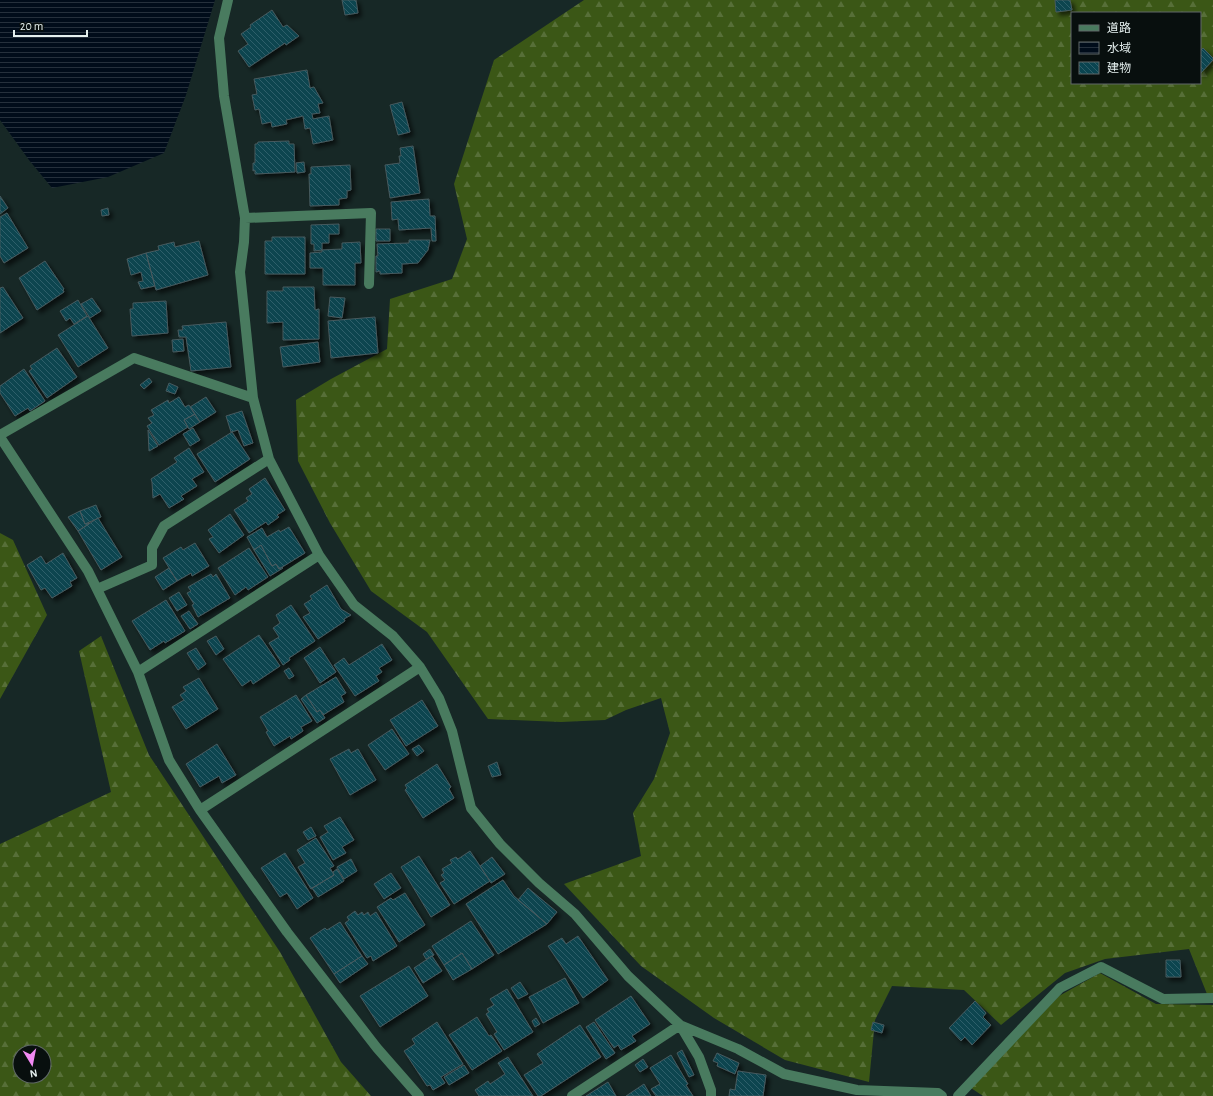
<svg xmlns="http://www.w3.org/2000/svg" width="1213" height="1096" font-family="'Alegreya Sans','Noto Sans JP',sans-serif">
<defs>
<pattern id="forest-firs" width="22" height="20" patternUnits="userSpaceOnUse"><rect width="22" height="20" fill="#3b5716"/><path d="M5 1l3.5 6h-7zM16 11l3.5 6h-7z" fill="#576f38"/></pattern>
<pattern id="water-rules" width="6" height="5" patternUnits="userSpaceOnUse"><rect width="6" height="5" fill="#000c1a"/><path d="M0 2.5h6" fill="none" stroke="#25303c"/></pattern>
<pattern id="building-back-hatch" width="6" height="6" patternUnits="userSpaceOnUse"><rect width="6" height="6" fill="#0a4450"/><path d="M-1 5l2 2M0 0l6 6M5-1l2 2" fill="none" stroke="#2e5f6a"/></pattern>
<filter id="shadow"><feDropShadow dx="3.5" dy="3.5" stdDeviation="2" flood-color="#0009"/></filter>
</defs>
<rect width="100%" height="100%" fill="#172826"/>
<path fill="url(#forest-firs)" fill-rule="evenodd" d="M 584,0 L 1213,0 L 1213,993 L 1207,994 L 1189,949 L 1105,959 L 1065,973 L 1001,1025 L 964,990 L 892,986 L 875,1020 L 869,1082 L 785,1060 L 714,1018 L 641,966 L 564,884 L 641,856 L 633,813 L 654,779 L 670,733 L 661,698 L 626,710 L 605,720 L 561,722 L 488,719 L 427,632 L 371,591 L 330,523 L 298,461 L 296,400 L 331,379 L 387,349 L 390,299 L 452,279 L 467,239 L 454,184 L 494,60 ZM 1072,13 L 1200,13 L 1200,83 L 1072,83 Z
M 0,533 L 13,540 L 47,615 L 0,699 Z
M 101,636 L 149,755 L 280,952 L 341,1062 L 371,1096 L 0,1096 L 0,844 L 111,792 L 79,651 ZM 20,1052 L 44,1052 L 44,1076 L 20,1076 Z
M 1100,973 L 1156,1004 L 1213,1005 L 1213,1096 L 983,1096 L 971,1088 L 1059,996 Z"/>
<path fill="url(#water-rules)" d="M 0,0 L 215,0 L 186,95 L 164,153 L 108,177 L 52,188 L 29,160 L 0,120 Z"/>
<path fill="url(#building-back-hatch)" stroke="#475a5e" filter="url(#shadow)" d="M 342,0 L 356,0 L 358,13 L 345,15 Z
M 1055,0 L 1070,0 L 1072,10 L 1056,12 Z
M 272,10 L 283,27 L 287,25 L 299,36 L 286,45 L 285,43 L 249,67 L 238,51 L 248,44 L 241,34 L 251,27 L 250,25 Z
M 1203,48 L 1213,58 L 1213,60 L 1200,74 L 1200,51 Z
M 307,70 L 310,88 L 314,87 L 323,103 L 318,104 L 320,113 L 312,114 L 313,119 L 329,116 L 333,140 L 313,144 L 310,128 L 305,129 L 303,116 L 286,120 L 287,124 L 272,127 L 271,122 L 262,124 L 259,109 L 255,110 L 252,95 L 257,94 L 254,79 Z
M 402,102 L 410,132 L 398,135 L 390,105 Z
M 289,141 L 289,144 L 294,144 L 295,172 L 255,174 L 255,170 L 253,171 L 253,163 L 255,163 L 255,144 L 257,144 L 258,142 Z
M 413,146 L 420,193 L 390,198 L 385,165 L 400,163 L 399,156 L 401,156 L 400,148 Z
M 304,162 L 305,172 L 297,173 L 296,163 Z
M 350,165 L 351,190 L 347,191 L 347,198 L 339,199 L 339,205 L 310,206 L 309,174 L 311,174 L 311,167 Z
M 0,196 L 8,208 L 0,214 Z
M 429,199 L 430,216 L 435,216 L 436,241 L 432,241 L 431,228 L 399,230 L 398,219 L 392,220 L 391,202 Z
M 108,208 L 109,215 L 102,216 L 101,210 Z
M 7,213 L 28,248 L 4,263 L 0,256 L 0,217 Z
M 339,224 L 339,234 L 329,234 L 329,243 L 322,243 L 322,250 L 314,251 L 314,244 L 311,244 L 311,225 Z
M 376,229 L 390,229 L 390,241 L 376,241 Z
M 272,237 L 305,237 L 305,274 L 265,274 L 265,241 L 272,241 Z
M 409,240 L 430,240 L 428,250 L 418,263 L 402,264 L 402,273 L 380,274 L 380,271 L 376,272 L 376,256 L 378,256 L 377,244 L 409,243 Z
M 199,241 L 208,275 L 156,290 L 146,253 L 159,250 L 158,246 L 174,242 L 175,247 Z
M 360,242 L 361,263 L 355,263 L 355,285 L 323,285 L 323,268 L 310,268 L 310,253 L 322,252 L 322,250 L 342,249 L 342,243 Z
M 146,253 L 155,286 L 141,289 L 138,282 L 143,281 L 141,272 L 131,275 L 127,259 Z
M 45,261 L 64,289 L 63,290 L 64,292 L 37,310 L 19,278 Z
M 3,287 L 23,318 L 0,333 L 0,288 Z
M 283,287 L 314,287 L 315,310 L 319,309 L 319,339 L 283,340 L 283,322 L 267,323 L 267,291 L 283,291 Z
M 330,297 L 345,298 L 342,318 L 328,316 Z
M 92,298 L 101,311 L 90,318 L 81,304 Z
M 78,300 L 87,316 L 74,324 L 70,318 L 66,321 L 60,311 Z
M 166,301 L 168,333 L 132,336 L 130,309 L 133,309 L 133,303 Z
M 88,316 L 108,348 L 78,367 L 58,335 Z
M 375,317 L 378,353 L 331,358 L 328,321 Z
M 226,322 L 231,367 L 191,371 L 186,337 L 179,337 L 178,330 L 183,330 L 182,326 Z
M 183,339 L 184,351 L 173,352 L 172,340 Z
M 318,342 L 320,362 L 283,367 L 280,347 Z
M 57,348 L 77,377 L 47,398 L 29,371 L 32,369 L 30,366 Z
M 24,369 L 45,401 L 30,411 L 28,408 L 15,416 L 0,393 L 0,386 Z
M 149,378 L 152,382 L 144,389 L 140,385 Z
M 169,383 L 178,387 L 175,394 L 166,391 Z
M 179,397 L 185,407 L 189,405 L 195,414 L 184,420 L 188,427 L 159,445 L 147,426 L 152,423 L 148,418 L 154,415 L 151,410 L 168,400 L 169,403 Z
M 206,397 L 216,412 L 200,422 L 190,407 Z
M 242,411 L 253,443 L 244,446 L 238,430 L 231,432 L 226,416 Z
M 195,414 L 200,422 L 189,429 L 184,420 Z
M 193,428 L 200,440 L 190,446 L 183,434 Z
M 148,430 L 158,446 L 149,451 Z
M 232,432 L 250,459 L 215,482 L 197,454 Z
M 189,448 L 204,472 L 192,479 L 197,486 L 181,496 L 184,499 L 169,508 L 160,494 L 153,498 L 152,482 L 151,479 L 177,462 L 174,458 Z
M 265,478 L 285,510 L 277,515 L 279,517 L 268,525 L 266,522 L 249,533 L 234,510 L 248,501 L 246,498 L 252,494 L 249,489 Z
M 96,505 L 101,517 L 85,524 L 80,511 Z
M 80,511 L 85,524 L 88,523 L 89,524 L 78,531 L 68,517 Z
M 230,514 L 244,535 L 219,553 L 209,539 L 213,537 L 208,530 Z
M 98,518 L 122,557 L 101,570 L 78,531 Z
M 289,527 L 305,553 L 279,569 L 276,564 L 272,566 L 261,545 L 254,550 L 247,537 L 262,528 L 267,537 L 279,530 L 280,532 Z
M 195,543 L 209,566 L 192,576 L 191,573 L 177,581 L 163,558 L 181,547 L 183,550 Z
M 261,545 L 272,566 L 276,564 L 279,569 L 282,567 L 283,568 L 270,576 L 254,550 Z
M 249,548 L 268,577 L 248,590 L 246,587 L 235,595 L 218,568 Z
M 63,553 L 77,578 L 70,582 L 72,586 L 52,598 L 45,588 L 41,590 L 27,565 L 41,556 L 46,564 Z
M 169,568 L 177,581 L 163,590 L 155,577 Z
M 211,574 L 213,577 L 216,574 L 230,598 L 198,617 L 192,605 L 194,604 L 187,593 L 191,591 L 188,587 Z
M 327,585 L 341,609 L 351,615 L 344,619 L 345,621 L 318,639 L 303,617 L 310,613 L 304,604 L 312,599 L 310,596 Z
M 179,592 L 187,605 L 177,611 L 169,598 Z
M 166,600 L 185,631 L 165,643 L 164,641 L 150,650 L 132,621 Z
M 291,605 L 315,641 L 289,658 L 290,660 L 283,665 L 269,643 L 279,637 L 273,628 L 280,623 L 276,615 Z
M 189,611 L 198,624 L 190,629 L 181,616 Z
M 259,635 L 280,666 L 253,684 L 251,680 L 242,686 L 223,659 Z
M 216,636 L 224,649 L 216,655 L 207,641 Z
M 382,644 L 392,660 L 379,668 L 382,672 L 376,676 L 379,681 L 355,696 L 334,665 L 344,658 L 349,665 Z
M 320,647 L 336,672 L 320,683 L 304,658 Z
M 196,648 L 206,664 L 198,670 L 187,653 Z
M 289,668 L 294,676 L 289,679 L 284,671 Z
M 336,677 L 346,693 L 341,696 L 344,702 L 323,715 L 320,710 L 317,712 L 306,695 Z
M 199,678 L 218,709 L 186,729 L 172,707 L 184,700 L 180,695 L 186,691 L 183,687 Z
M 296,695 L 312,721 L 301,727 L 303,731 L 291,739 L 290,736 L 274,746 L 266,732 L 268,731 L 260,717 Z
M 306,695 L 317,712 L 320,710 L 325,718 L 317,723 L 301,699 Z
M 422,700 L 438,726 L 406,746 L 390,720 Z
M 392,729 L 409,754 L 385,770 L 368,745 Z
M 217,744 L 236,775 L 222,783 L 219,776 L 200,787 L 186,764 Z
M 419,745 L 424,751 L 417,756 L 412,749 Z
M 349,749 L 351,753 L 358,749 L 376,780 L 350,795 L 330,759 Z
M 497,762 L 501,775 L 492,777 L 488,766 Z
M 437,764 L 451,787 L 449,789 L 454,798 L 423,818 L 405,790 L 407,788 L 405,785 Z
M 340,817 L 354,840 L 342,847 L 346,853 L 333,860 L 320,837 L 328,832 L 324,826 Z
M 311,827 L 316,836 L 308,840 L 303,832 Z
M 316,838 L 334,866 L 330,868 L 334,875 L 311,889 L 298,867 L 305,863 L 297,850 Z
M 470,851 L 490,881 L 454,904 L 440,883 L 445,880 L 441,875 L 444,873 L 442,869 L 452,863 L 450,860 L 456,857 L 458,859 Z
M 285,853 L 313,898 L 297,909 L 287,893 L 280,897 L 261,868 Z
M 419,856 L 450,905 L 431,917 L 401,867 Z
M 492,857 L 505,874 L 491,883 L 480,866 Z
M 351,859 L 357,871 L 344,879 L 337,867 Z
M 337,869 L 344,881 L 318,897 L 312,888 L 334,875 L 333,872 Z
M 391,873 L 401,888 L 384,899 L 374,884 Z
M 503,880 L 514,896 L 547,924 L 498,954 L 466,904 Z
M 528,888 L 557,912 L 547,924 L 518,900 Z
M 405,893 L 425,925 L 399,942 L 377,907 L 391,898 L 393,900 Z
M 355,911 L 358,915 L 362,912 L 364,915 L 368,912 L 370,916 L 376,912 L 397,946 L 373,961 L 371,956 L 367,958 L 345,923 L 349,920 L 347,917 Z
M 471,921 L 494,955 L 472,969 L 462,953 L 444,965 L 432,946 Z
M 340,922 L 362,956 L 334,974 L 310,938 L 325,928 L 327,930 Z
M 578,936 L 608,980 L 583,998 L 548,946 L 562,938 L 566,944 Z
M 430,949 L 434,955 L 426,959 L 423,954 Z
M 462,953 L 472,969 L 453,980 L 444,965 Z
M 362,956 L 368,964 L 340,983 L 334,974 Z
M 432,956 L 442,971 L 423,983 L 414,968 Z
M 1166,960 L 1180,960 L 1181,977 L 1166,977 Z
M 409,966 L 428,996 L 380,1027 L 360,996 Z
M 565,978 L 579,1003 L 543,1023 L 529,997 Z
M 520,982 L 528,994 L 518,999 L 511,988 Z
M 507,989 L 533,1032 L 504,1050 L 494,1034 L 497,1032 L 486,1014 L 489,1012 L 487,1009 L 494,1005 L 490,999 Z
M 631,996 L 650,1024 L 632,1036 L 636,1041 L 621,1050 L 618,1045 L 614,1048 L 595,1020 Z
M 975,1001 L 986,1013 L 983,1017 L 991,1025 L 972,1045 L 965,1037 L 961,1041 L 949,1028 Z
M 477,1017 L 489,1036 L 491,1035 L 502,1051 L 472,1070 L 449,1035 Z
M 536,1018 L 540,1024 L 535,1027 L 532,1021 Z
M 437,1022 L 463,1064 L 441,1077 L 445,1083 L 433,1090 L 430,1085 L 427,1086 L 404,1051 L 415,1044 L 412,1039 Z
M 594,1022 L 615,1053 L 606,1059 L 586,1027 Z
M 873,1022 L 884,1025 L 882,1033 L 871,1030 Z
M 580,1025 L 601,1057 L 541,1096 L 538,1096 L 524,1075 L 543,1063 L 537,1054 Z
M 682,1050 L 694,1075 L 689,1077 L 677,1053 Z
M 717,1053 L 739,1063 L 735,1074 L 717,1066 L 718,1063 L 713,1061 Z
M 671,1055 L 688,1084 L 686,1085 L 693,1096 L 656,1096 L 651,1089 L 660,1084 L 650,1068 Z
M 508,1057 L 533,1096 L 479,1096 L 475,1090 L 488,1081 L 490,1084 L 505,1074 L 498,1063 Z
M 643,1059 L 648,1067 L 640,1072 L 635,1065 Z
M 464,1065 L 469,1073 L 449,1085 L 444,1077 Z
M 738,1071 L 766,1075 L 763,1096 L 729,1096 L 730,1089 L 735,1090 Z
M 608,1082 L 616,1096 L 586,1096 Z
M 644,1084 L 651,1096 L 626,1096 Z"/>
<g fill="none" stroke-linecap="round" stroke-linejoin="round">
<path stroke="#497b5f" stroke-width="10" d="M 228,0 L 219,38 L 224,96 L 245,218 L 244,242 L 240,272 L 253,398 L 269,459 L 319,555 L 354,605 L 393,636 L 420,667 L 439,698 L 452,731 L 471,808 L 500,844 L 539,883 L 575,914 L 628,976 L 680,1025 L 699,1057 L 711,1090 L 711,1096
M 245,218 L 371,213 L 369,284
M 0,435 L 134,358 L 253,398
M 0,437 L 88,571 L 138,672 L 169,760 L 200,810 L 287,932 L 377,1048 L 419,1096
M 97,589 L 152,565 L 152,548 L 164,526 L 269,459
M 138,672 L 319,555
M 200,810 L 420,667
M 572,1096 L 680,1025 L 738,1049 L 784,1074 L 857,1090 L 938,1093 L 942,1096
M 958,1096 L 1060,988 L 1101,967 L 1163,999 L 1213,998"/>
</g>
<rect x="1071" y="12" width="130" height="72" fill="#080f0e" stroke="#606968"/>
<rect x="1079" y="25" width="20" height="6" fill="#497b5f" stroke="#606968"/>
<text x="1107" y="32" font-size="12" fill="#e4efee">道路</text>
<rect x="1079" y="42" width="20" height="12" fill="url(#water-rules)" stroke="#606968"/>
<text x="1107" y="52" font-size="12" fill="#e4efee">水域</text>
<rect x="1079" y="62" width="20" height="12" fill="url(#building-back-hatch)" stroke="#606968"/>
<text x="1107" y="72" font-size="12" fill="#e4efee">建物</text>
<g transform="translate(32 1064) rotate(170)"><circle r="19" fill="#080f0e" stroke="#606968"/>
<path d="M0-3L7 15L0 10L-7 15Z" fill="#f28af3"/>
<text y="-6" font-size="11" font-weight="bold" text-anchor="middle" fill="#e4efee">N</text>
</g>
<path d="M14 30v6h73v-6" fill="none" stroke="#e4efee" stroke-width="2"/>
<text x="20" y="30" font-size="12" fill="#e4efee" stroke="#080f0e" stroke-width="3" paint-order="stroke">20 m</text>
</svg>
